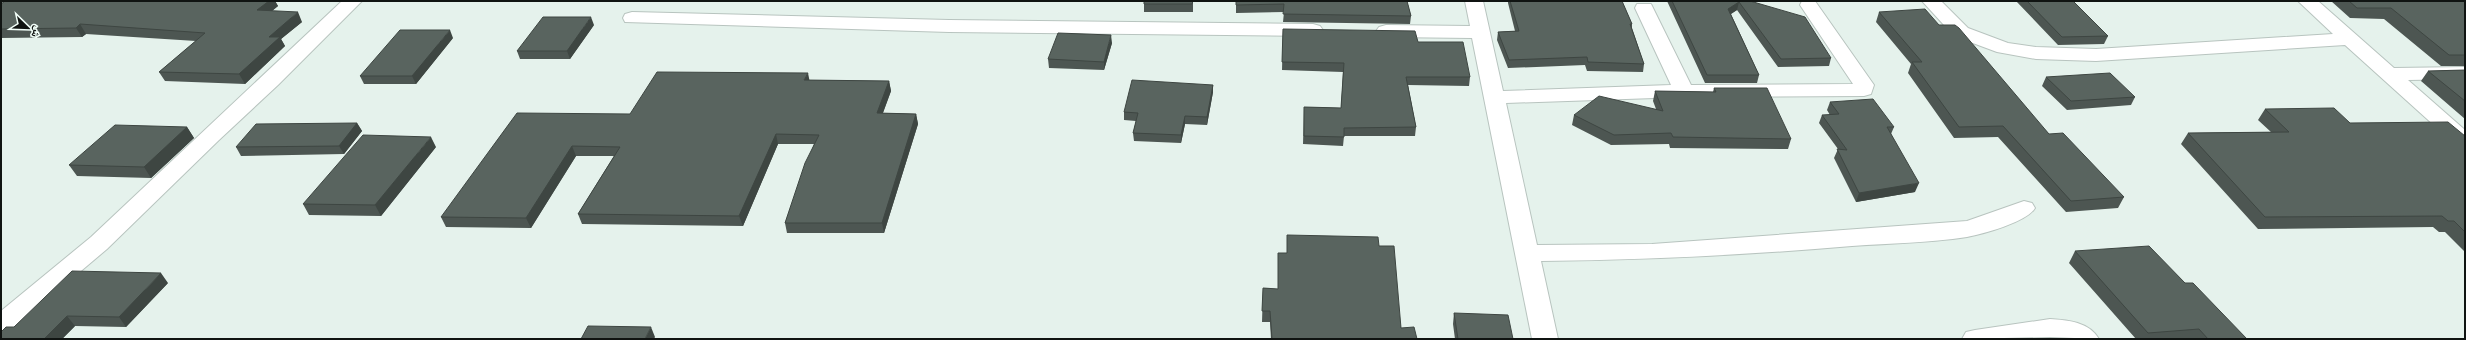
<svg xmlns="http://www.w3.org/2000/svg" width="2466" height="340" font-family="Quicksand,'Noto Naskh Arabic',sans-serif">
<rect width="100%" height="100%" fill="#e5f2ec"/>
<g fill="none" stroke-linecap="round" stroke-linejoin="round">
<g stroke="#b8c4bf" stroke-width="2">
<path id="minor" d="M 342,1 L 362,1 L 278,85 L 219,140 L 107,249 L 10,331 L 1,334 L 1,311 L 91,237 Z
M 1465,1 L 1483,1 L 1503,91 L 1671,85 L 1635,8 L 1637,4 L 1651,4 L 1653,8 L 1691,85 L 1853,84 L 1800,5 L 1802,1 L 1815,1 L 1874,85 L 1871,94 L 1864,96 L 1684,97 L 1506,103 L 1537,245 L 1652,244 L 1967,221 L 2024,201 L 2032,203 L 2035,208 C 2027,222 1983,234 1967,237 C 1929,243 1890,243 1852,246 C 1748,255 1645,260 1541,261 L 1558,339 L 1532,339 L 1472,38 L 1386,37 L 1379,35 L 1376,31 L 1379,27 L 1386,25 L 1470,26 Z
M 1922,1 L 1941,1 L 1968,28 L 2008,43 L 2036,47 L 2096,49 L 2333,34 L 2298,1 L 2318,1 L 2394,68 L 2465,67 L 2465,79 L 2408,80 L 2465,130 L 2465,148 L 2457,146 L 2345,45 L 2096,61 L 2036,59 L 1997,52 L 1954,36 Z
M 632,12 L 949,20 L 1313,24 L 1320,26 L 1323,30 L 1320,34 L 1313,36 L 949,32 L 625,22 L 623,18 L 625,14 Z
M 2050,319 C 2068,320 2089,322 2099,339 L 2050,337 L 1962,339 L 1966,332 L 1975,330 Z"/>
</g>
<use href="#minor" fill="#fff" fill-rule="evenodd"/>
</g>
<path fill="#4d5652" d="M 5,1 L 275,1 L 278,6 L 272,11 L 302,22 L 281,39 L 285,46 L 245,84 L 165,81 L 159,72 L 196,41 L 86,34 L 82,37 L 1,38 L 1,4 Z
M 1193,1 L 1193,12 L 1144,12 L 1144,4 Z
M 1236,1 L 1407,1 L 1411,16 L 1410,24 L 1283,22 L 1284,12 L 1236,13 Z
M 1508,1 L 1622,1 L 1632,24 L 1632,28 L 1644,64 L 1643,72 L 1587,71 L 1585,65 L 1508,68 L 1497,40 L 1498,32 L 1515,31 L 1508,3 Z
M 1667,1 L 1750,1 L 1831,58 L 1829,66 L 1778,67 L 1737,10 L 1731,14 L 1759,75 L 1757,83 L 1705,83 Z
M 2016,1 L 2073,1 L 2108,36 L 2104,44 L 2058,45 Z
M 2331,1 L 2465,1 L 2465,66 L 2441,66 L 2384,19 L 2350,18 Z
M 1879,12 L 1939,25 L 2049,134 L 2124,197 L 2118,208 L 2066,212 L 1998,137 L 1954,138 L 1908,73 L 1911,64 L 1876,22 Z
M 594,25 L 570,59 L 520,59 L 517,51 Z
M 1283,29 L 1418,42 L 1470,77 L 1469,86 L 1408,85 L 1416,127 L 1415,136 L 1344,136 L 1343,146 L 1303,144 L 1304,107 L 1341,108 L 1343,72 L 1282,70 Z
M 453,38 L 416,84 L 364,84 L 360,76 Z
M 1112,43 L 1104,70 L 1049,68 L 1048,59 Z
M 2465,70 L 2465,119 L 2421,81 L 2428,71 Z
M 2046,77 L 2135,97 L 2131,105 L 2067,110 L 2042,86 Z
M 809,80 L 889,81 L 891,91 L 883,113 L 916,114 L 918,124 L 884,233 L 787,233 L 785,223 L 814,144 L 778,144 L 743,226 L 582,224 L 578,214 L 614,156 L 576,156 L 531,228 L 446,227 L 441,217 L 630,114 Z
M 1213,85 L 1213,92 L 1207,125 L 1185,124 L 1181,143 L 1134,141 L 1133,133 L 1136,121 L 1124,120 L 1124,112 Z
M 1714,88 L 1791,139 L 1788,149 L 1670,148 L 1669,144 L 1611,145 L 1572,125 L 1574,115 L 1656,109 L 1653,101 L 1655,91 L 1713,92 Z
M 1830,102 L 1894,127 L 1891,134 L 1915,192 L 1856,202 L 1834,158 L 1838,149 L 1819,123 L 1822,115 L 1830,115 L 1827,110 Z
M 2265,109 L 2350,123 L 2465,136 L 2465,252 L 2445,232 L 2439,232 L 2433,227 L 2258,229 L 2181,144 L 2188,133 L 2271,132 L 2258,120 Z
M 357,123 L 362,131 L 344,154 L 241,156 L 236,147 Z
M 187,127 L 194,138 L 151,178 L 77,176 L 69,165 Z
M 436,147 L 381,216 L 309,215 L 303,204 Z
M 1379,246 L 1401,328 L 1417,339 L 1271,339 L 1270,322 L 1262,322 L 1263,288 L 1278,289 L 1287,253 Z
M 2075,251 L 2185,283 L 2247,339 L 2136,339 L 2069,263 Z
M 168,283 L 126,327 L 75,326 L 62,339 L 1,339 L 14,327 Z
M 1454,313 L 1513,339 L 1455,339 L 1453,324 Z"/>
<path fill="#3e4642" d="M 269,1 L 275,1 L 278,6 L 262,19 L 257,10 Z
M 1739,2 L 1737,10 L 1726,17 L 1728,9 Z
M 298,12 L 302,22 L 281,39 L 285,46 L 245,84 L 239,74 L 269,37 Z
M 591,17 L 594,25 L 570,59 L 567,51 Z
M 80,24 L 86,34 L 82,37 L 76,28 Z
M 450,30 L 453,38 L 416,84 L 412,76 Z
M 1111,35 L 1112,43 L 1104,70 L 1104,62 Z
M 808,73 L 810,83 L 804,80 Z
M 889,81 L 891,91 L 879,123 L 877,113 Z
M 1213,85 L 1213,92 L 1207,125 L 1207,117 Z
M 916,114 L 918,124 L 884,233 L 882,223 Z
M 1185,116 L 1185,124 L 1181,143 L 1181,135 Z
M 357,123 L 362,131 L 344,154 L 339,146 Z
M 187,127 L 194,138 L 151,178 L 144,167 Z
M 776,134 L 778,144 L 743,226 L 739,216 Z
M 431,137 L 436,147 L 381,216 L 375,205 Z
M 572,146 L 576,156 L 531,228 L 526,218 Z
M 1919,183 L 1915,192 L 1856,202 L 1859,193 Z
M 161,273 L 168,283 L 126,327 L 119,317 Z
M 67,316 L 75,326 L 62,339 L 44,339 Z
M 651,327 L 655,337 L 654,339 L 645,339 Z"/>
<path fill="#59645f" stroke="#3e4642" d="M 5,1 L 269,1 L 257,10 L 298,12 L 269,37 L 280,37 L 239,74 L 159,72 L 205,33 L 80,24 L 76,28 L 1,29 L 1,4 Z
M 1144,1 L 1193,1 L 1192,4 L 1144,4 Z
M 1236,1 L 1407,1 L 1411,16 L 1283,14 L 1284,4 L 1236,5 Z
M 1510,1 L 1622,1 L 1632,24 L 1630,24 L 1644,64 L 1588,62 L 1587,57 L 1509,60 L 1498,32 L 1519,31 Z
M 1672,1 L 1750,1 L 1805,17 L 1831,58 L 1781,59 L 1739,2 L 1728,9 L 1759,75 L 1707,75 Z
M 2027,1 L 2073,1 L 2108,36 L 2062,37 Z
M 2349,1 L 2465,1 L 2465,55 L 2449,55 L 2391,8 L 2357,8 Z
M 1925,9 L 1939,25 L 1955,25 L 1959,28 L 2049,134 L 2063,133 L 2124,197 L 2071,201 L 2003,126 L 1959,127 L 1912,62 L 1922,62 L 1879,12 Z
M 543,17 L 591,17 L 567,51 L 517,51 Z
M 1283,29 L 1415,31 L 1418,42 L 1463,42 L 1470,77 L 1406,77 L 1416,127 L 1344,128 L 1344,137 L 1304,136 L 1304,107 L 1341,108 L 1344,63 L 1282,62 Z
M 400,30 L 450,30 L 412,76 L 360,76 Z
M 1058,33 L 1111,35 L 1104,62 L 1048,59 Z
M 2465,70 L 2465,101 L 2428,71 Z
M 657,72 L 808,73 L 804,80 L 889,81 L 877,113 L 916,114 L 882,223 L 785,223 L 805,163 L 819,135 L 776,134 L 739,216 L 578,214 L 620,147 L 572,146 L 526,218 L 441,217 L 517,113 L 630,114 Z
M 2110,73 L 2135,97 L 2071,101 L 2046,77 Z
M 1132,80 L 1213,85 L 1207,117 L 1185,116 L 1181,135 L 1133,133 L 1138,113 L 1124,112 Z
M 1714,88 L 1767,88 L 1791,139 L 1673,137 L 1671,133 L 1614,135 L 1574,115 L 1599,96 L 1663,111 L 1655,91 L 1716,92 Z
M 1873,99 L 1894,127 L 1887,127 L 1919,183 L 1859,193 L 1837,149 L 1847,150 L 1822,115 L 1839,114 L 1830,102 Z
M 2334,108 L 2350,123 L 2448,122 L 2465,136 L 2465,232 L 2454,221 L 2448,221 L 2442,216 L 2265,217 L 2188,133 L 2289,132 L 2265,109 Z
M 357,123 L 339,146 L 236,147 L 256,124 Z
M 115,125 L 187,127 L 144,167 L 69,165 Z
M 363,135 L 431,137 L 375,205 L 303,204 Z
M 1287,235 L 1378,237 L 1379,246 L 1394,246 L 1401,328 L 1414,327 L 1417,339 L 1272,339 L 1270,311 L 1262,311 L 1263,288 L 1278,289 L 1278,253 L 1287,253 Z
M 2149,246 L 2185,283 L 2193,283 L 2247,339 L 2208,339 L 2199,329 L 2148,333 L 2075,251 Z
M 72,271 L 161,273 L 119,317 L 67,316 L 44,339 L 1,339 L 1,332 L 6,327 L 14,327 Z
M 1454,313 L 1508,315 L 1513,339 L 1458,339 Z
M 588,326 L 651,327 L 645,339 L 581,339 Z"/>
<rect width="2466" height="340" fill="none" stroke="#101412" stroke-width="4"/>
<g transform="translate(28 28) rotate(113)" stroke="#f2fff9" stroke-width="3" paint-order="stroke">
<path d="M0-3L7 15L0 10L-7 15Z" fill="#101412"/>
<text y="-6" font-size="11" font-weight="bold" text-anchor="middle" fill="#101412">ش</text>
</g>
</svg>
